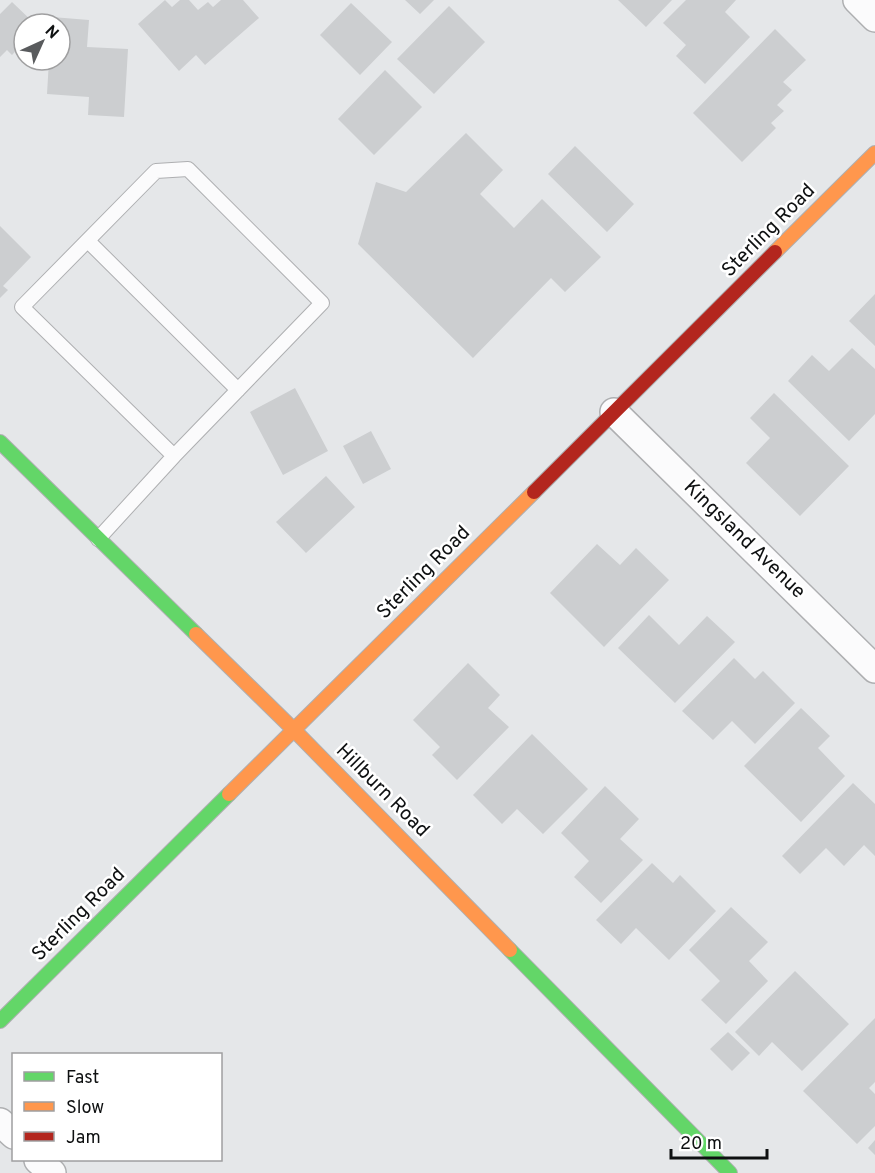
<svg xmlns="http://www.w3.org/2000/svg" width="875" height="1173" font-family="Overpass,sans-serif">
<rect width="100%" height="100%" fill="#e5e7e9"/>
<path fill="#ccced0" d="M 165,0 L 172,7 L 180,0 L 189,0 L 198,10 L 208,2 L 213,7 L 221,0 L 243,0 L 259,18 L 205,65 L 196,55 L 179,71 L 138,24 Z
M 405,0 L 434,0 L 420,14 Z
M 618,0 L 672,0 L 646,27 Z
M 686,0 L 736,0 L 725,12 L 750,37 L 705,84 L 676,56 L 686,45 L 663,23 Z
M 12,2 L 35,24 L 24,24 L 24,42 L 12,55 L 7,50 L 0,57 L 0,14 Z
M 351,3 L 392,42 L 360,75 L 320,35 Z
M 449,6 L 485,42 L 434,94 L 397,59 Z
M 52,17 L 89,20 L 87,47 L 128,49 L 124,117 L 88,115 L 89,97 L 47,94 L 49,60 L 60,60 L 60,24 L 51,24 Z
M 775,29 L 806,60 L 783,82 L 792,90 L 777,105 L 784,111 L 771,123 L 776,128 L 742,162 L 693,113 Z
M 385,70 L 422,107 L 374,155 L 338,119 Z
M 466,133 L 503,170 L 480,194 L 514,228 L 542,199 L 601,257 L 565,292 L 551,278 L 473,358 L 358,244 L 376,182 L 406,192 Z
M 575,146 L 634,204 L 607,232 L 548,174 Z
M 0,226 L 31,257 L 3,286 L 8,290 L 0,298 Z
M 875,294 L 875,346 L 849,321 Z
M 852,348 L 875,369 L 875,414 L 849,441 L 788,381 L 812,355 L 829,371 Z
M 295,388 L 328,451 L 283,475 L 250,412 Z
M 774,393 L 849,466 L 800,516 L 746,463 L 770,438 L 750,418 Z
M 371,431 L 391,469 L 363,484 L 343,446 Z
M 326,476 L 355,507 L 306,553 L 276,522 Z
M 597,544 L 620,565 L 636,548 L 669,580 L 604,647 L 550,593 Z
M 649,615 L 679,645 L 707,616 L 735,642 L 675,703 L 618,648 Z
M 734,658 L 755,679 L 763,671 L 795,703 L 755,744 L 732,721 L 713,740 L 682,711 Z
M 468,663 L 500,695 L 488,708 L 509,727 L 457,780 L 432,755 L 440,747 L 413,720 Z
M 801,708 L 830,736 L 818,748 L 845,776 L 801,822 L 744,766 Z
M 532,734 L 588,789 L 543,834 L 517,809 L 502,824 L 473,795 Z
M 853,783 L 875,804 L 875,856 L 864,845 L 844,866 L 826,848 L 800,874 L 782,856 Z
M 605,786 L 639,819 L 620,839 L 643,860 L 601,903 L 574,877 L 589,861 L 561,833 Z
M 652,863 L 673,883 L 680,875 L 716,911 L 669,960 L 636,928 L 621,944 L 596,920 Z
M 731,907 L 768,942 L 749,961 L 768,981 L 726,1024 L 701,1000 L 720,981 L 689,950 Z
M 795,971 L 849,1024 L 802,1071 L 772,1042 L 759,1056 L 735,1032 Z
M 875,1018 L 875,1082 L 869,1088 L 875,1094 L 875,1126 L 857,1144 L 803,1091 Z
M 728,1032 L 750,1053 L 732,1071 L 710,1049 Z
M 875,1140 L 875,1155 L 868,1148 Z"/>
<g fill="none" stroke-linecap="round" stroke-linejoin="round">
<g stroke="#aeafb1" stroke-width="16">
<path id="lane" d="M 88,241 L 238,390
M 98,539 L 174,456 L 322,303 L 188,169 L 156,171 L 22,307 L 174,456"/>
</g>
<g stroke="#aeafb1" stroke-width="30">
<path id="street" d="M 857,0 L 875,18
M 614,412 L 875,669
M 0,1122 L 14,1135
M 38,1160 L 52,1173"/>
</g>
<g stroke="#aeafb1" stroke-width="16">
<path id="fast" d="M 0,442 L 196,634
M 510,950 L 730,1173
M 0,1021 L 229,794"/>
</g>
<g stroke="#aeafb1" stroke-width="16">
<path id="slow" d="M 775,252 L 875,153
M 196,634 L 294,730 L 510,950
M 229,794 L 534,492"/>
</g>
<g stroke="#aeafb1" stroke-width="16">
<path id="jam" d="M 534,492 L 775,252"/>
</g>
<use href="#lane" stroke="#fbfbfc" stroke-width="14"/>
<use href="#street" stroke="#fbfbfc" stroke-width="27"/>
<use href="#fast" stroke="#63d668" stroke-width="14"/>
<use href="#slow" stroke="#ff974d" stroke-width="14"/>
<use href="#jam" stroke="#b3261e" stroke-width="14"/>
</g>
<g text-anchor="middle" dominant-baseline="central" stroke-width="5" stroke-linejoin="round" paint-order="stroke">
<g font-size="20" fill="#0e1011" stroke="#fff">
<text transform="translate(769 231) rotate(-45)">Sterling Road</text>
<text transform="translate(744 540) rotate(44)">Kingsland Avenue</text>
<text transform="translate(424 573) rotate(-45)">Sterling Road</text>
<text transform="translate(382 791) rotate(45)">Hillburn Road</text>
<text transform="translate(79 915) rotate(-45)">Sterling Road</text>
</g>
</g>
<rect x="12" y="1053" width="210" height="108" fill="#ffffff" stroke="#9f9fa0" stroke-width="1.5"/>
<rect x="24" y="1072" width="30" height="9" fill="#63d668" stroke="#9f9fa0" stroke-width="1.5"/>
<text x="66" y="1083" font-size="18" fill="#0e1011">Fast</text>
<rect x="24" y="1102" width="30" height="9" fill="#ff974d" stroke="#9f9fa0" stroke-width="1.5"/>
<text x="66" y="1113" font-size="18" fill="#0e1011">Slow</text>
<rect x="24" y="1132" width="30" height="9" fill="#b3261e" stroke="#9f9fa0" stroke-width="1.5"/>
<text x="66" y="1143" font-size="18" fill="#0e1011">Jam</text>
<g transform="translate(42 42) rotate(45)"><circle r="28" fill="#ffffff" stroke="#9f9fa0" stroke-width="1.5"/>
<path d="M0-4.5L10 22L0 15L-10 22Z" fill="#595b5d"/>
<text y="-9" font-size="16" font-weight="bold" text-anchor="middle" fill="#0e1011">N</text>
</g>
<path d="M671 1149v9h96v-9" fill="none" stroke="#0e1011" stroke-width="3"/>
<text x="680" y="1149" font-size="18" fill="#0e1011" stroke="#ffffff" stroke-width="4.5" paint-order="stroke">20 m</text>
</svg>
